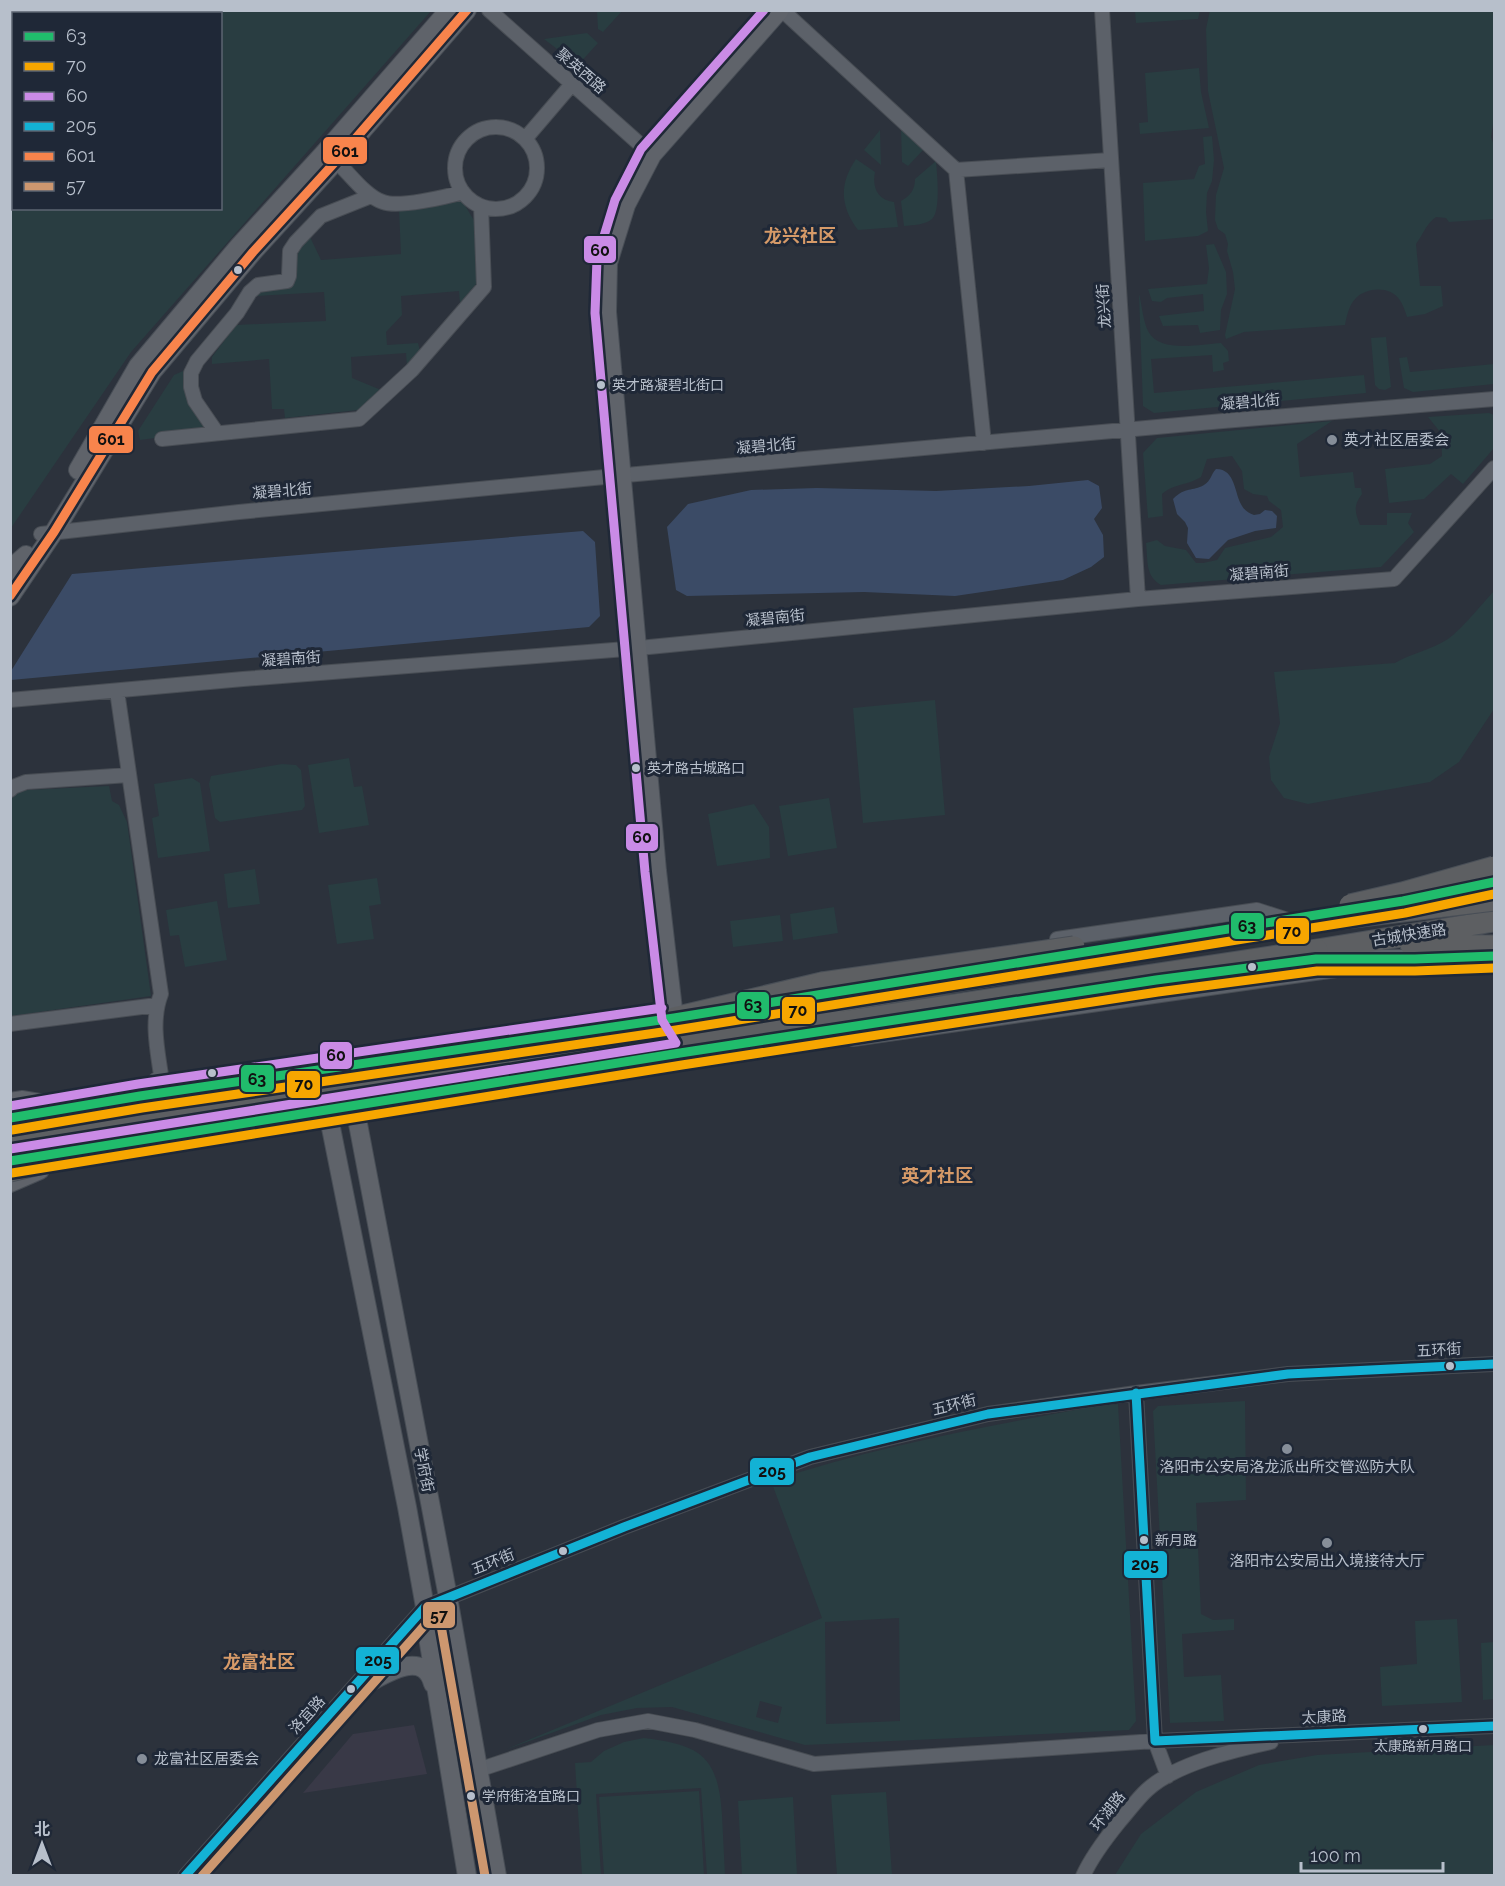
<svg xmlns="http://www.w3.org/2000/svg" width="1505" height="1886" font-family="Raleway,'Noto Sans SC',sans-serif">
<rect width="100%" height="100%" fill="#2c323c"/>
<path fill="#393947" d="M 414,1725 L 427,1774 L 303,1793 L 353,1734 Z"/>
<path fill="#293d41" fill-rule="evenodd" d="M 1210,10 L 1494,11 L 1494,118 L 1491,137 L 1494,145 L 1493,183 L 1494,219 L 1449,222 L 1446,218 L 1436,217 C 1426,224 1424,233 1416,244 L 1420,286 L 1441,286 L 1443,306 L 1425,314 L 1407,317 C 1405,311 1403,304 1399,299 C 1390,286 1367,287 1356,298 C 1349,305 1347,315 1345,325 L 1244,332 L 1226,339 L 1225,335 L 1235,289 L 1233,272 L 1227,251 L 1228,244 L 1225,234 L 1218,229 L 1215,220 L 1216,195 L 1224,168 L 1208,91 L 1206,29 Z
M 156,11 L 431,11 L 131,352 L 11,528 L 11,180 L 13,176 L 14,208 L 220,208 L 220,14 L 153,13 Z
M 597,11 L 597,10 L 622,11 L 603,32 L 598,29 Z
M 1135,11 L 1135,10 L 1200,11 L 1198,19 L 1136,23 Z
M 587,33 L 598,43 L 578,65 L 544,39 Z
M 1199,68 L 1201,92 L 1209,128 L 1140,134 L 1139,123 L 1148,122 L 1145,73 Z
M 901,129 L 924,149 L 908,166 L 902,162 Z
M 880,130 L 881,165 L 864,150 Z
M 1212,136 L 1214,160 L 1212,181 L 1207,193 L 1206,212 L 1208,231 L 1198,236 L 1145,241 L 1143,183 L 1194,179 L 1199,166 L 1205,164 L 1203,137 Z
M 856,159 L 875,172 C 872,187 877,200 894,202 L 898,227 L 858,230 C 840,206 839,184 856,159 Z
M 936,161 C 937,174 941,210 932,219 C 925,225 913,225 904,226 L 901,201 C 910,196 915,190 915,179 Z
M 461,199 L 475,222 L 477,283 L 460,303 L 459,291 L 401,296 L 402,315 L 386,332 L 387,345 L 418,343 L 420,351 L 407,366 L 406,353 L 351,357 L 352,378 L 381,390 L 358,410 L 285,418 L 284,409 L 272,409 L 269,359 L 212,364 L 212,357 L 236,325 L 326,321 L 324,292 L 256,296 L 260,288 L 289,283 L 294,256 L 310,237 L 321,260 L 401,254 L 399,209 Z
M 1214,244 L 1226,272 L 1227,294 L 1221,310 L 1220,330 L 1200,333 L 1198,325 L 1163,326 L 1159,316 L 1204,311 L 1203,294 L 1167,298 L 1161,302 L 1152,301 L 1148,289 L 1207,284 L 1209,268 L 1206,245 Z
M 1139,294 C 1142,305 1143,321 1148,331 C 1160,354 1200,344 1221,343 L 1228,351 L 1229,361 L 1223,363 L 1224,370 L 1213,372 L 1212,355 L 1151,359 L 1154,393 L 1364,375 L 1366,393 L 1154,413 L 1143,406 Z
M 1386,337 L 1391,387 L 1385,390 L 1379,389 L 1375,385 L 1371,338 Z
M 1407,357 L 1410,372 L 1494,364 L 1494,384 L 1413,392 L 1404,388 L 1399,358 Z
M 183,371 L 203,423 L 204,429 L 200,432 L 140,440 L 138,431 L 174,375 Z
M 1489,413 L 1494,415 L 1494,448 L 1463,484 L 1451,474 L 1424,499 L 1389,503 L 1385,469 L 1430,464 L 1442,456 L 1441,433 L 1428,417 Z
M 1332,421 L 1297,444 L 1300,477 L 1353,472 L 1355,488 L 1361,488 L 1362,494 C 1353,506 1355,512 1360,525 L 1387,525 L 1387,513 L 1412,513 L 1408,523 L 1414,532 L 1381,567 L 1161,585 C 1145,576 1148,560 1146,543 L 1157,540 L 1165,546 L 1186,550 L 1196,563 L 1203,563 L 1217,560 L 1225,548 L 1271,537 L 1283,527 L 1281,510 L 1269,501 L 1267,496 L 1253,494 L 1244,489 L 1242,471 L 1232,456 L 1207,459 L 1201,477 C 1186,486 1175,483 1162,494 L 1163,516 L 1148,518 L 1143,453 L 1157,438 Z
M 1494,591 L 1494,709 L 1459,762 L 1430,782 L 1308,804 L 1284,798 L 1271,780 L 1269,757 L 1280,723 L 1274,672 L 1395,663 C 1412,653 1431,650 1448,639 C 1461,630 1482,604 1494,591 Z
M 935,700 L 945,815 L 863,823 L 853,708 Z
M 349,758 L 354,787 L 362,786 L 369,825 L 319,833 L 308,765 Z
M 282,764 L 296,765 L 301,770 L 305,806 L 302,810 L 220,822 L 215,818 L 209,784 L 211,776 Z
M 192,778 L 200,783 L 210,851 L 158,858 L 152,818 L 159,816 L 154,784 Z
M 109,786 L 112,801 L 119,805 L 127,822 L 151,996 L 11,1016 L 10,801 L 15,794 L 27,790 Z
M 829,798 L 837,848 L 788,856 L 779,806 Z
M 754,804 L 769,827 L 770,858 L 717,866 L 708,814 Z
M 255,869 L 260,904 L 228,908 L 224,874 Z
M 377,878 L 381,904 L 369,906 L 374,939 L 337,944 L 328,885 Z
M 217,901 L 227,960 L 185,967 L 179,935 L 170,936 L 166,910 Z
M 834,907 L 838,933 L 793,940 L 790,914 Z
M 780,915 L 783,941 L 733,947 L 730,921 Z
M 1245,1401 L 1246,1500 L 1196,1503 L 1201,1614 L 1213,1620 L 1234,1619 L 1234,1630 L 1182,1634 L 1184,1677 L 1221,1675 L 1224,1721 L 1170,1723 L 1153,1411 L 1158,1406 Z
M 1118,1404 L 1136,1721 L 1129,1730 L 805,1745 L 672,1707 L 637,1708 L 601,1715 L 507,1749 L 822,1618 L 771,1481 C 881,1445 989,1426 1102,1405 ZM 899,1618 L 900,1721 L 826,1724 L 825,1622 ZM 760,1701 L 782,1707 L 778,1723 L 756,1717 Z
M 1457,1619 L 1462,1702 L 1382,1706 L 1380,1667 L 1417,1664 L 1415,1621 Z
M 1494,1642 L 1494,1699 L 1483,1700 L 1481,1643 Z
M 644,1738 C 701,1745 718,1756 722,1815 C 723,1835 724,1855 725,1875 L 707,1875 L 701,1788 L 596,1794 L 601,1875 L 582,1875 L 575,1763 L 591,1762 L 604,1751 L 624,1742 Z
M 1494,1745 L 1494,1875 L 1115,1875 L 1141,1834 L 1196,1792 L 1259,1765 L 1317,1755 Z
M 699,1791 L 704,1875 L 604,1875 L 599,1797 Z
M 886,1792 L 892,1875 L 837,1875 L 831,1795 Z
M 793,1797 L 797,1875 L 742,1875 L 738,1801 Z"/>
<path fill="#3b4b66" d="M 1216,469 C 1236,469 1234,494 1242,506 C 1245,511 1249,513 1254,515 L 1260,514 L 1265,510 L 1272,511 L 1277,516 L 1276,528 L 1255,531 L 1228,540 L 1209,559 L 1196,558 L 1187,543 L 1188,528 L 1185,522 L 1177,514 L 1173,499 C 1186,486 1192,492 1204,485 C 1211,481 1211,474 1216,469 Z
M 1088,480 L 1099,486 L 1102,508 L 1094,519 L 1103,535 L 1104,557 L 1091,567 L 1063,580 L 955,596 L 864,592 L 687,596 L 676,590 L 667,527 L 688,504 L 751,490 L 817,488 L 936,491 L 1029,486 Z
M 583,531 L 595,542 L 600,616 L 589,627 L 11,680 L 11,671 L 72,574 Z"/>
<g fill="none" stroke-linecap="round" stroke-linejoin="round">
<g stroke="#484d54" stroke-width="16">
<path id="minor" d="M 489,10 L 652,155
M 782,10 L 956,170 L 1111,160
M 1102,10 L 1138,599
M455 168a41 41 0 1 1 82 0a41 41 0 1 1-82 0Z
M 525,139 L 572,84
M 336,161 C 349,173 366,197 383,202 C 398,208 446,197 463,192
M 956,170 L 984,443
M 217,433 L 195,401 L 191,387 L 191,373 L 197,361 L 237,313 L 250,292 L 258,285 L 287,281 L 289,276 L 290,251 L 296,242 L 321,216 L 371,196
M 162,439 L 359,419 L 412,370 L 484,287 L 481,206
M 41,534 L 239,512 L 615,476 L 1223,421 L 1494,399
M 117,691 L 161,994 C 151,1020 157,1048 161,1075 L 140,1096
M 10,700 L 243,679 L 639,648 L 1138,599 L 1394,579 L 1494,468
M 10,790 L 13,787 L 26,782 L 129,775
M 1057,939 L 1257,910 L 1288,920
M 10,1024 L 157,1005
M 853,1039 L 1372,965
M 722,1050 L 810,1043
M 1136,1393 L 1155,1741 L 1168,1776
M 478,1770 L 598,1730 L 648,1721 L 695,1730 L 814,1764 L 1155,1741 L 1494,1726
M 185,1876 L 425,1607 L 624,1527 L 810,1457 L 988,1414 L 1136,1393 L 1288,1374 L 1494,1364
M 1083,1876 C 1092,1856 1106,1838 1119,1822 C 1128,1812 1137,1799 1147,1790 C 1175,1764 1234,1750 1271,1742"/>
</g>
<g stroke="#474d55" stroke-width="20">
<path id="major" d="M 78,470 L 138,366 L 239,246 L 325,152 L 449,10
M 10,569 L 26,555
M 10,597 L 54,532 L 152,372 L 253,252 L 336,161 L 467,10
M 1414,899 L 1494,882
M 1305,960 L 1316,959 L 1415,959 L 1494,956
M 682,1030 L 674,1018 L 657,871 L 607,312 L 608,263 L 626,205 L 652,155 L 780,10
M 351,1087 L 448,1597 L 497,1876
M 324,1093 L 407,1507 L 425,1607 L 425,1619 L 467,1876
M 10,1102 L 23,1100 L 70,1108
M 83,1106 L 664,1020
M 10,1183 L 40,1170
M 370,1682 C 389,1672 424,1650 433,1684"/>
</g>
<g stroke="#494f57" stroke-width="23">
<path id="highway" d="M 1411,945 L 1494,946
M 1317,950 L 1494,921
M 674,1018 L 822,983
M 801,1038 L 865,1030
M 10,1119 L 99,1108
M 10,1137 L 219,1100
M 10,1153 L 125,1135"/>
</g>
<use href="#minor" stroke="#5c6169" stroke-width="14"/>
<use href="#major" stroke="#5f636a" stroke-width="18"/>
<use href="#highway" stroke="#5d5f62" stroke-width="21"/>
<g stroke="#494f57" stroke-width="23" stroke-linecap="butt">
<path id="highway-bridge" d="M 1350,905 L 1402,893 L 1494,867
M 822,983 L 1074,947
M 219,1100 L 747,1017 L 1278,926 L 1494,900
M 10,1171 L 221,1120 L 287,1111 L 566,1064 L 1317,950"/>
</g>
<use href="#highway-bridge" stroke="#5d5f62" stroke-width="21"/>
<g stroke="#1f2837" stroke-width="14">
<path id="bus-1" d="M 10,1118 L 140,1096 L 674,1018 L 1403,901 L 1494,882
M 10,1161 L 680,1053 L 1156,980 L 1316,959 L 1415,959 L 1494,956"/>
</g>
<g stroke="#1f2837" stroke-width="14">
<path id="bus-2" d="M 12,1130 L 142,1108 L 676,1030 L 1405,913 L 1494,894
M 12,1173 L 682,1065 L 1158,992 L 1317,971 L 1415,971 L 1494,968"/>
</g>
<g stroke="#1f2837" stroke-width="14">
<path id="bus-3" d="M 10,1106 L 138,1084 L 662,1008
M 10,1149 L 676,1043 L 662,1020 L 645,872 L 595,313 L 597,259 L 615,200 L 641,149 L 764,10"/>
</g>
<g stroke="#1f2837" stroke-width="14">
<path id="bus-4" d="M 1136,1393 L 1155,1741 L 1494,1726
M 185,1876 L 425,1607 L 624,1527 L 810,1457 L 988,1414 L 1288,1374 L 1494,1364"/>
</g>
<g stroke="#1f2837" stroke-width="14">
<path id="bus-5" d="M 10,596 L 54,532 L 152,372 L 253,252 L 336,161 L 467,10"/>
</g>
<g stroke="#1f2837" stroke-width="14">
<path id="bus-6" d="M 202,1876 L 432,1617 L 439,1614 L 485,1876"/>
</g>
<use href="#bus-1" stroke="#20bc6c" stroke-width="9"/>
<use href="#bus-2" stroke="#f7a600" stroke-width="9"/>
<use href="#bus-3" stroke="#ca8be6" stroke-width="9"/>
<use href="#bus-4" stroke="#13b2d5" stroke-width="9"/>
<use href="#bus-5" stroke="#f8844c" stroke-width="9"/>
<use href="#bus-6" stroke="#cd976f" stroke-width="9"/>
</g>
<g fill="#b7bfcb" stroke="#1f2837" stroke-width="2">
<circle cx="238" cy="270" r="5"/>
<circle cx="601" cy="385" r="5"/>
<circle cx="636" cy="768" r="5"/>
<circle cx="1252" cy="967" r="5"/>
<circle cx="212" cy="1073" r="5"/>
<circle cx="1450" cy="1366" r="5"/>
<circle cx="1144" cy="1540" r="5"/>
<circle cx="563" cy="1551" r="5"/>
<circle cx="351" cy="1689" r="5"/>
<circle cx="1423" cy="1729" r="5"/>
<circle cx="471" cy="1796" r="5"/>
</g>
<g fill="#868e99" stroke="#1f2837" stroke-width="2">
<circle cx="1332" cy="440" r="6"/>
<circle cx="1287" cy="1449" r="6"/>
<circle cx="1327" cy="1543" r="6"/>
<circle cx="142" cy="1759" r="6"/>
</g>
<g text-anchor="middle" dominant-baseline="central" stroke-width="6" stroke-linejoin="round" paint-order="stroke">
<g font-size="14" fill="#b7bfcb" stroke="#1f2837" text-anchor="start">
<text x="612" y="385">英才路凝碧北街口</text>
<text x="647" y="768">英才路古城路口</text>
<text x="1155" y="1540">新月路</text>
<text x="1423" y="1746" text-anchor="middle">太康路新月路口</text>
<text x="482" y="1796">学府街洛宜路口</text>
</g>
<g font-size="15" fill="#b7bfcb" stroke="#1f2837">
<text transform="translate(581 71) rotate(41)">聚英西路</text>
<text transform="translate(1104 306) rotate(-94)">龙兴街</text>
<text transform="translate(1250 402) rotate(-5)">凝碧北街</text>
<text transform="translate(766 446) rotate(-5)">凝碧北街</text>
<text transform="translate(282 491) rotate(-5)">凝碧北街</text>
<text transform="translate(1259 573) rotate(-5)">凝碧南街</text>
<text transform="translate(775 618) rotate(-6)">凝碧南街</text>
<text transform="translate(291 659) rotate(-4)">凝碧南街</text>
<text transform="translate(1409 935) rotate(-9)">古城快速路</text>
<text transform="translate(1439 1350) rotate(-3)">五环街</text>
<text transform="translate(954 1405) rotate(-14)">五环街</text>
<text transform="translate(424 1470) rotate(79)">学府街</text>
<text transform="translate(493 1562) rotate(-22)">五环街</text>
<text transform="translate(307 1715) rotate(-48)">洛宜路</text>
<text transform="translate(1324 1717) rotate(-3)">太康路</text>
<text transform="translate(1108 1811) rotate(-51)">环湖路</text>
</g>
<g font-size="15" fill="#b7bfcb" stroke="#1f2837" text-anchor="start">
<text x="1344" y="440">英才社区居委会</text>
<text x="1287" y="1467" text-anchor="middle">洛阳市公安局洛龙派出所交管巡防大队</text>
<text x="1327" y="1561" text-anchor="middle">洛阳市公安局出入境接待大厅</text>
<text x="154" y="1759">龙富社区居委会</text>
</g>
<g font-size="18" font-weight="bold" fill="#d69a68" stroke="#1f2837">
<text x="800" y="235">龙兴社区</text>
<text x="937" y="1175">英才社区</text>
<text x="259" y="1661">龙富社区</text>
</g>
</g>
<g stroke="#1f2837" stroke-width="2">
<rect x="322" y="136" width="46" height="29" rx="6" fill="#f8844c"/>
<rect x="583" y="235" width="34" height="29" rx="6" fill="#ca8be6"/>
<rect x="88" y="425" width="46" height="29" rx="6" fill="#f8844c"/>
<rect x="625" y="823" width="34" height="29" rx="6" fill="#ca8be6"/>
<rect x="1230" y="912" width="35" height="28" rx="6" fill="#20bc6c"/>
<rect x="1275" y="917" width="35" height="28" rx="6" fill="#f7a600"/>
<rect x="736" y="991" width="34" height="29" rx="6" fill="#20bc6c"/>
<rect x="781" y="996" width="35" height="29" rx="6" fill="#f7a600"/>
<rect x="319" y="1041" width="34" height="29" rx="6" fill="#ca8be6"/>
<rect x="240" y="1064" width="35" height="29" rx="6" fill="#20bc6c"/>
<rect x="286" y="1070" width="35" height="29" rx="6" fill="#f7a600"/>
<rect x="749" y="1457" width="46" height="29" rx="6" fill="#13b2d5"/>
<rect x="1123" y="1550" width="45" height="29" rx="6" fill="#13b2d5"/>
<rect x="422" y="1601" width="34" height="28" rx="6" fill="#cd976f"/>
<rect x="355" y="1646" width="45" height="29" rx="6" fill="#13b2d5"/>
</g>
<g font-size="16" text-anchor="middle" font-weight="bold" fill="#111">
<text x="345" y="157">601</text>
<text x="600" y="256">60</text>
<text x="111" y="445">601</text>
<text x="642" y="843">60</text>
<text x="1247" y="932">63</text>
<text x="1292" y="937">70</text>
<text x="753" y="1011">63</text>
<text x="798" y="1016">70</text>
<text x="336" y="1061">60</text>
<text x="257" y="1085">63</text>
<text x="304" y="1090">70</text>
<text x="772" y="1477">205</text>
<text x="1145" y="1570">205</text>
<text x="439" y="1621">57</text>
<text x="378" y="1666">205</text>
</g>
<rect width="1505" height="1886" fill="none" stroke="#b7bfcb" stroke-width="24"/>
<rect x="12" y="12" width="210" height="198" fill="#1f2837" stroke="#5c6472" stroke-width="1.5"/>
<rect x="24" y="32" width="30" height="9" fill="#20bc6c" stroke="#5c6472" stroke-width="1.5"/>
<text x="66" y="42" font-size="18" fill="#b7bfcb">63</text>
<rect x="24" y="62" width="30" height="9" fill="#f7a600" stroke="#5c6472" stroke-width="1.5"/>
<text x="66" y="72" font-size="18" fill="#b7bfcb">70</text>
<rect x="24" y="92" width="30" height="9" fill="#ca8be6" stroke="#5c6472" stroke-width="1.5"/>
<text x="66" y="102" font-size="18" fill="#b7bfcb">60</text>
<rect x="24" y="122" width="30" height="9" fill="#13b2d5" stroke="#5c6472" stroke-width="1.5"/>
<text x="66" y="132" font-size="18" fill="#b7bfcb">205</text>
<rect x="24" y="152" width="30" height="9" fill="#f8844c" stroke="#5c6472" stroke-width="1.5"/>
<text x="66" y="162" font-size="18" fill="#b7bfcb">601</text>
<rect x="24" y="182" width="30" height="9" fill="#cd976f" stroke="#5c6472" stroke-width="1.5"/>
<text x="66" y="192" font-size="18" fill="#b7bfcb">57</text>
<g transform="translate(42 1844)" stroke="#1f2837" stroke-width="4.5" paint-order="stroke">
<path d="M0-4.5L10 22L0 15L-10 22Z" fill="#b7bfcb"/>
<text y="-9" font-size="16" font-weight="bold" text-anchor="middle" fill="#b7bfcb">北</text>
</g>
<path d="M1301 1862v9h142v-9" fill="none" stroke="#b7bfcb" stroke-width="3"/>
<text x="1310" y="1862" font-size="18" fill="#b7bfcb" stroke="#1f2837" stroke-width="4.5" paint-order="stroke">100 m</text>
</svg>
